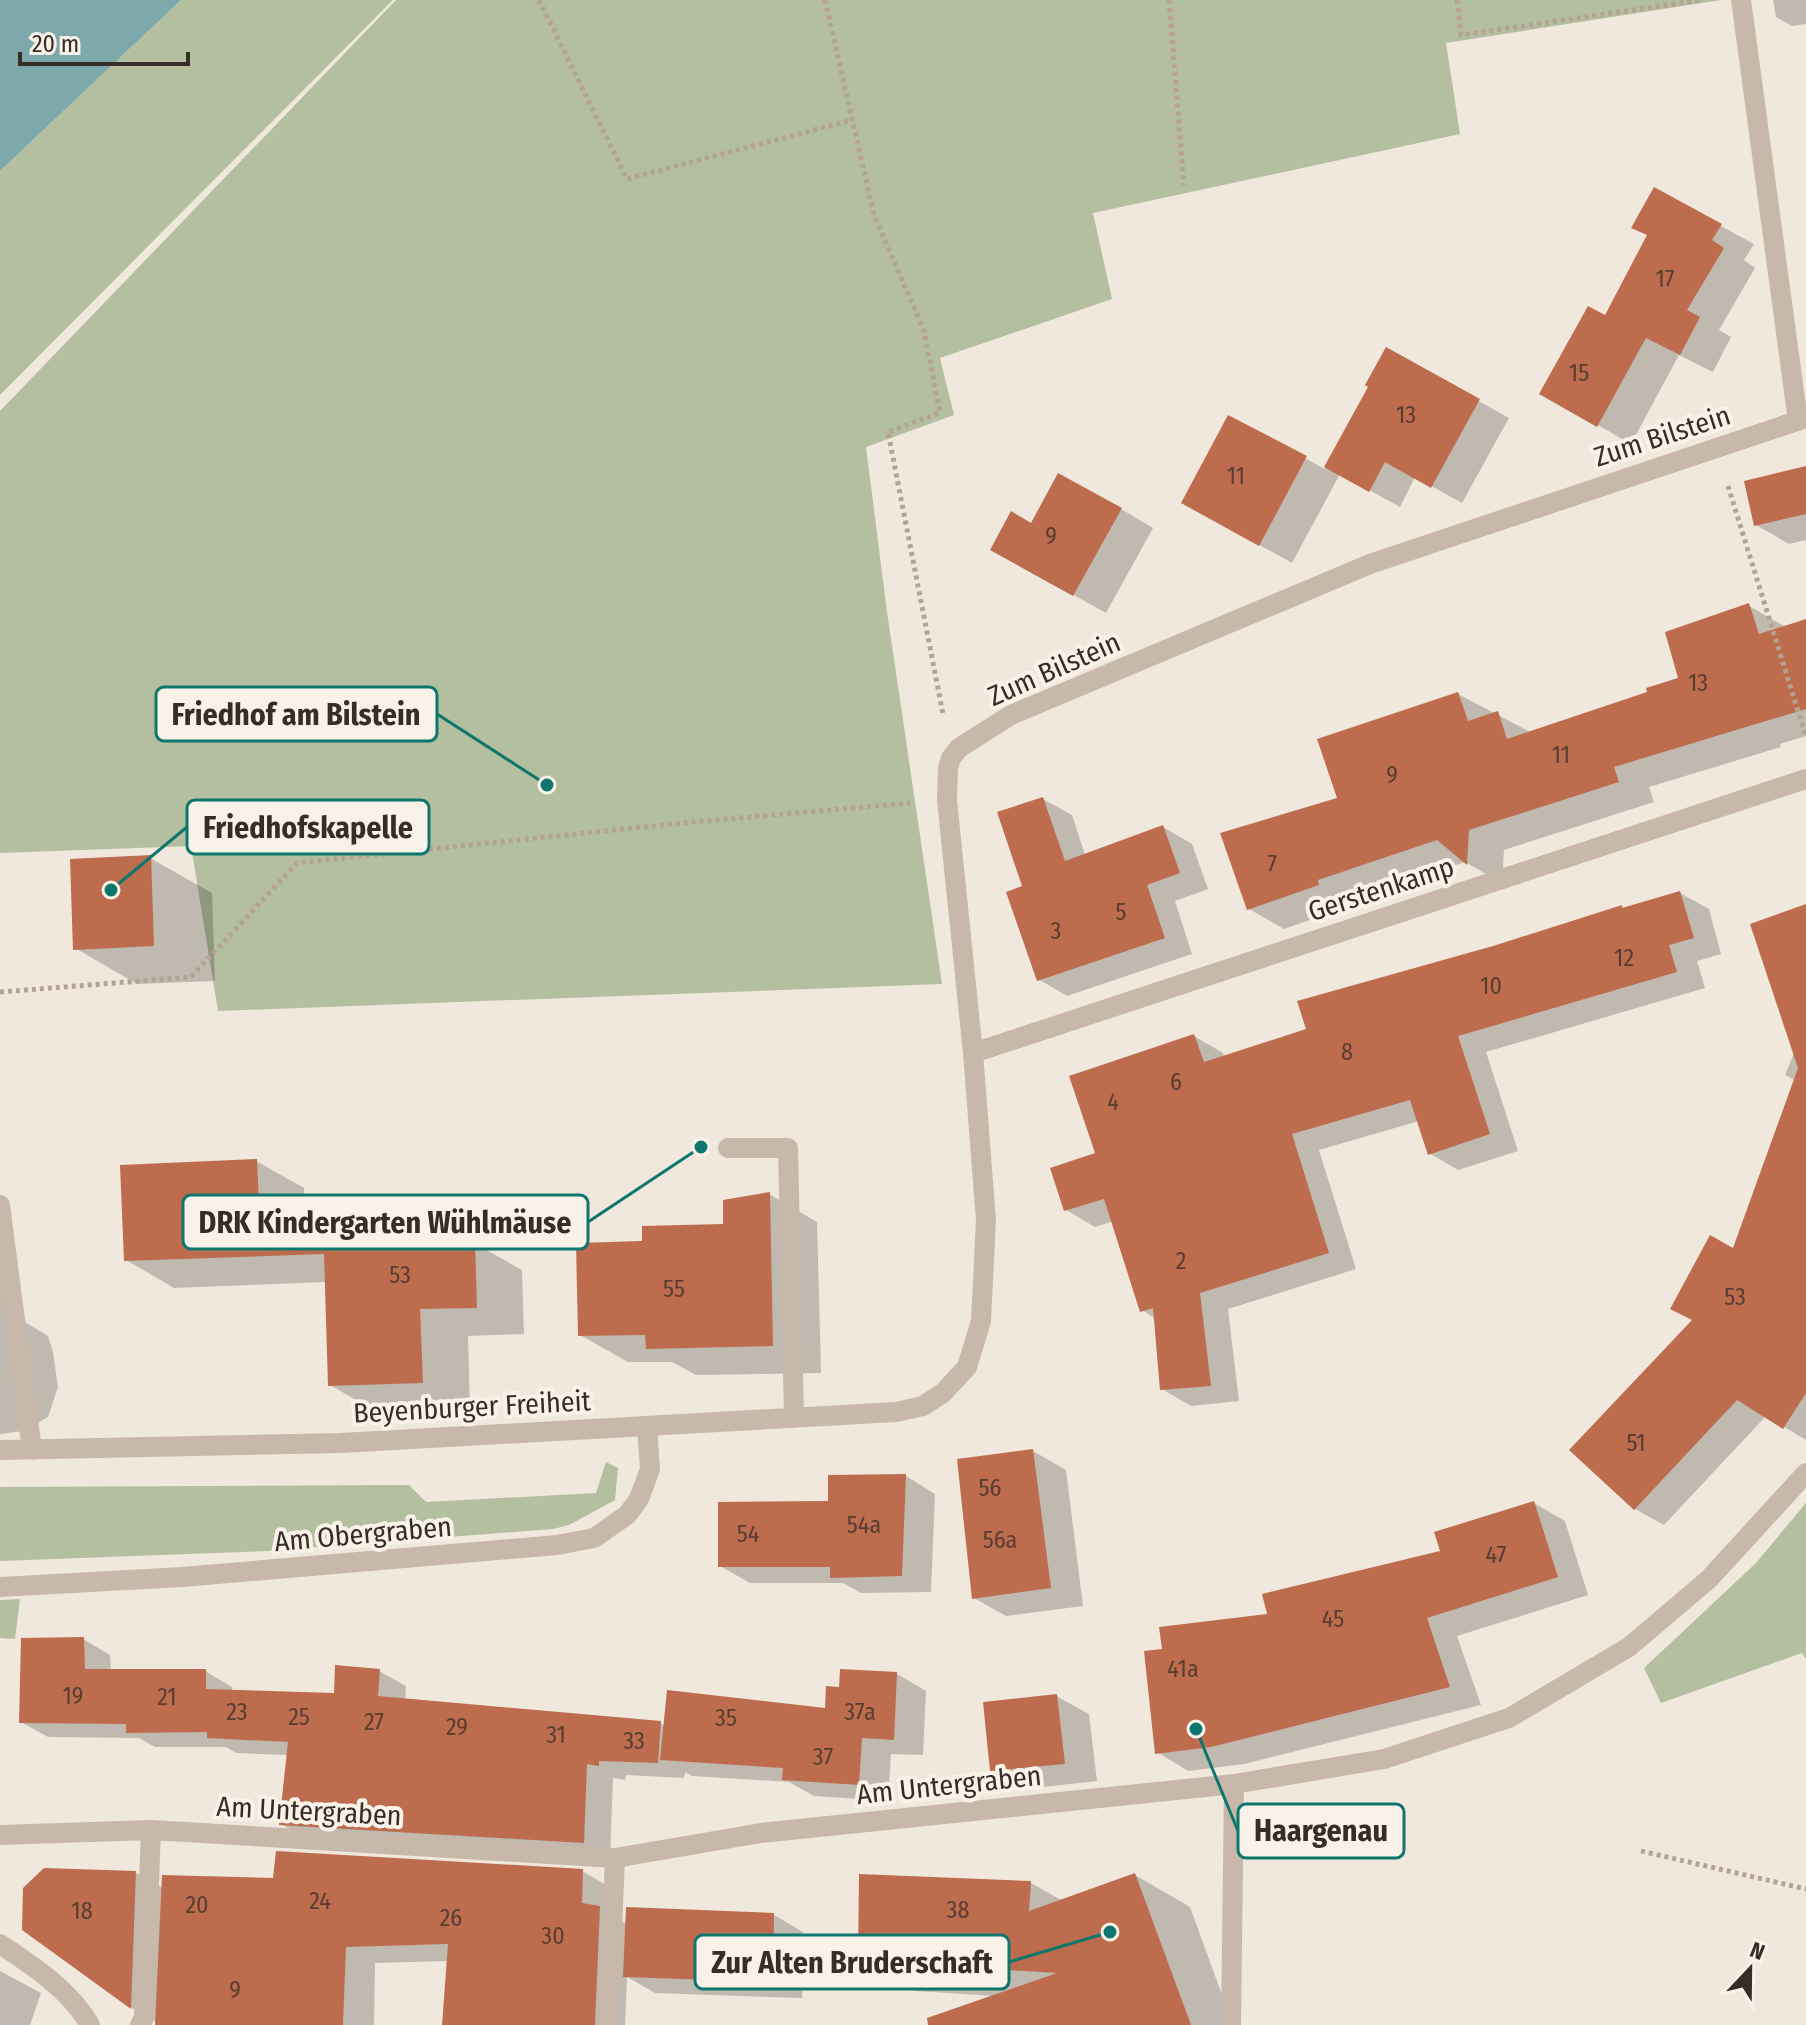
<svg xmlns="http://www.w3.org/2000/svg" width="1806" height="2025" font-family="'Fira Sans Condensed',sans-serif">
<rect width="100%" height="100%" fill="#f1e8dd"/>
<path fill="#b3bf9e" d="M 181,0 L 393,0 L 0,395 L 0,171 Z
M 396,0 L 1721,0 L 1446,43 L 1460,134 L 1093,213 L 1112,299 L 940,358 L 954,415 L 866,447 L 887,612 L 942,984 L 218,1011 L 191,846 L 0,853 L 0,411 Z
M 606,1462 L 618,1468 L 615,1500 L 569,1525 L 553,1529 L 267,1551 L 0,1561 L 0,1487 L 409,1485 L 426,1502 L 596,1493 Z
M 1806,1503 L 1806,1659 L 1802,1653 L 1661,1703 L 1644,1668 L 1756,1563 Z
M 20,1599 L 15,1639 L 0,1638 L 0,1600 Z"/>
<path fill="#7ea9ac" d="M 0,0 L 181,0 L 0,171 Z"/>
<path fill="#0003" d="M 1773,0 L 1806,0 L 1806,24 L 1792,26 L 1776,17 Z
M 1655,190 L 1754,244 L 1744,260 L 1755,268 L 1719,330 L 1731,337 L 1713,372 L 1679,355 L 1631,444 L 1542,393 L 1605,317 L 1649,236 Z
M 1386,350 L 1509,418 L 1462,503 L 1415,477 L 1400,507 L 1340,474 L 1292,563 L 1216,521 L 1229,417 L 1325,469 L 1371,386 Z
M 1806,468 L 1806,540 L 1789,544 L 1756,525 Z
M 1121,509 L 1153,528 L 1106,613 L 1025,568 L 1032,525 Z
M 1749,606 L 1784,626 L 1806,621 L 1806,736 L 1780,744 L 1781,747 L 1649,787 L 1654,802 L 1504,850 L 1502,883 L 1465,862 L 1352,900 L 1353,905 L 1284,929 L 1249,909 L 1339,799 L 1458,694 L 1532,733 L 1650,693 L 1681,679 Z
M 1043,799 L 1072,815 L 1085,855 L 1163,827 L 1192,844 L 1208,889 L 1175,901 L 1192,954 L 1067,996 L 1038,979 Z
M 150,858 L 212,893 L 215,981 L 137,984 L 75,948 Z
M 1680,893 L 1709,909 L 1721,954 L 1697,961 L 1705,988 L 1486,1052 L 1518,1151 L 1458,1170 L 1429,1153 L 1419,1121 L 1319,1150 L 1356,1269 L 1228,1309 L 1239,1401 L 1191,1406 L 1162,1389 L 1156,1319 L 1142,1310 L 1114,1221 L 1095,1227 L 1066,1210 L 1098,1154 L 1194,1036 L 1223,1053 L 1224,1058 L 1309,1031 L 1494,948 L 1622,907 L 1626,909 Z
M 1806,906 L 1806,1219 L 1796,1081 L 1785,1075 L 1794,1053 Z
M 256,1161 L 304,1188 L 305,1206 L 417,1202 L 465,1230 L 465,1243 L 474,1243 L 522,1270 L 524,1334 L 468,1336 L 470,1410 L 378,1413 L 330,1385 L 327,1282 L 174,1288 L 126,1260 Z
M 769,1194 L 817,1222 L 821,1373 L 696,1375 L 672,1362 L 628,1362 L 580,1335 Z
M 0,1211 L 13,1315 L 48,1336 L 53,1352 L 58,1387 L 48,1417 L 23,1431 L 0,1434 Z
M 1806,1295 L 1806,1440 L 1766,1416 L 1664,1525 L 1635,1509 L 1694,1321 Z
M 1033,1451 L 1066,1470 L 1083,1606 L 1006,1616 L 974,1598 Z
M 906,1476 L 935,1494 L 931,1592 L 861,1593 L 843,1583 L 750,1583 L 720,1566 L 830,1503 Z
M 1534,1503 L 1565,1521 L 1588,1595 L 1457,1636 L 1481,1705 L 1244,1764 L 1188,1771 L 1157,1752 L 1164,1651 L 1442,1552 Z
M 83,1639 L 110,1655 L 111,1671 L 205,1671 L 232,1687 L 232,1692 L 336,1695 L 379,1671 L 406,1686 L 405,1701 L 660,1723 L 665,1726 L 827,1710 L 841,1689 L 897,1674 L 926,1691 L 923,1755 L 891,1754 L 888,1801 L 814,1796 L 789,1782 L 692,1776 L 685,1772 L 684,1778 L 626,1775 L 625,1780 L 613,1778 L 610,1857 L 308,1839 L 281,1824 L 288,1755 L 236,1753 L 226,1747 L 155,1747 L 139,1738 L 48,1737 L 21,1722 Z
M 1056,1696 L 1089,1714 L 1097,1781 L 1025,1789 L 992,1770 Z
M 582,1871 L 613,1889 L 612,1916 L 627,1924 L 774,1915 L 803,1932 L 802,1998 L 655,1993 L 627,1977 L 625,2025 L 444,2025 L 448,1961 L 375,1963 L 374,2025 L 157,2025 L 158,2022 L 132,2008 L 24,1929 L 136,1873 L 164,1889 L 275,1880 Z
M 1135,1875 L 1190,1907 L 1233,2025 L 1107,2025 L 1026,1998 L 915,1991 L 860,1960 L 1031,1883 L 1063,1901 Z
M 0,1971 L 41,1993 L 30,2025 L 0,2025 Z"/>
<path fill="#be6c4e" d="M 1654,187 L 1722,224 L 1712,240 L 1724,248 L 1687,310 L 1700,317 L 1680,355 L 1646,338 L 1597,427 L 1539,394 L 1588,306 L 1605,315 L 1647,235 L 1631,228 Z
M 1386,347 L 1480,399 L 1431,488 L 1385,462 L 1369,492 L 1324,467 L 1368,387 L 1365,385 Z
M 1228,415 L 1307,456 L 1259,546 L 1181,503 Z
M 1806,466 L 1806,514 L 1754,526 L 1744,481 Z
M 1058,473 L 1122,508 L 1073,596 L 990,550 L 1011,511 L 1031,523 Z
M 1749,603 L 1759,634 L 1806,619 L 1806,709 L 1614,767 L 1619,782 L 1469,830 L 1467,865 L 1437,840 L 1318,880 L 1319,885 L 1247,910 L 1220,833 L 1337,798 L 1317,739 L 1458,692 L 1468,721 L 1498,711 L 1507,739 L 1647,692 L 1646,688 L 1678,678 L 1665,632 Z
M 1043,797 L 1065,861 L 1163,825 L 1180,873 L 1147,885 L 1165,938 L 1037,981 L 1006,892 L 1022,886 L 997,812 Z
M 151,855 L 154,946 L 73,950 L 70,859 Z
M 1680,891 L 1694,938 L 1669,945 L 1677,972 L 1458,1036 L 1490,1134 L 1428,1155 L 1410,1100 L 1292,1134 L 1329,1253 L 1200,1293 L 1211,1386 L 1160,1390 L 1153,1308 L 1140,1312 L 1104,1199 L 1064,1211 L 1050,1168 L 1095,1153 L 1069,1076 L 1194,1034 L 1204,1062 L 1306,1029 L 1297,1001 L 1493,946 L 1622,905 L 1622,908 Z
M 1806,904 L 1806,1393 L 1783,1429 L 1737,1400 L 1634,1510 L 1569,1450 L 1692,1320 L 1670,1309 L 1710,1235 L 1733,1248 L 1798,1068 L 1750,924 Z
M 257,1159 L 259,1205 L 418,1200 L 419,1242 L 475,1241 L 477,1308 L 420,1309 L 423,1383 L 328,1386 L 324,1254 L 124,1261 L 120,1165 Z
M 770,1192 L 773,1346 L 646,1349 L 645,1335 L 578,1336 L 576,1243 L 642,1241 L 642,1226 L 723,1224 L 723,1200 Z
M 1033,1449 L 1051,1588 L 972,1599 L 957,1459 Z
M 906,1474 L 902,1576 L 830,1578 L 830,1567 L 718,1567 L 718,1502 L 828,1501 L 828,1475 Z
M 1534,1501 L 1558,1577 L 1427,1618 L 1450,1687 L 1211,1747 L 1155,1754 L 1144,1651 L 1162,1649 L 1159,1627 L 1267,1614 L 1262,1594 L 1440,1551 L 1434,1532 Z
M 84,1637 L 85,1669 L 206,1669 L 206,1689 L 334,1693 L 335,1665 L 380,1669 L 378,1696 L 661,1721 L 658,1763 L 599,1761 L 599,1766 L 587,1764 L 584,1843 L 279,1825 L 288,1742 L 207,1738 L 207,1732 L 126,1733 L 126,1724 L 19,1723 L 21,1638 Z
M 840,1669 L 897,1672 L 894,1740 L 862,1738 L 859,1785 L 782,1780 L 783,1768 L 660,1760 L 667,1690 L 825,1708 L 826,1686 L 839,1687 Z
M 1057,1694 L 1065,1764 L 990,1771 L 983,1702 Z
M 276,1851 L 583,1869 L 582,1903 L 600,1906 L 595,2025 L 442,2025 L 448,1944 L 346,1947 L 343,2025 L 155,2025 L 162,1875 L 273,1878 Z
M 44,1868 L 136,1871 L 131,2009 L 22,1930 L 23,1888 Z
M 1135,1873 L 1191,2025 L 928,2025 L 927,2018 L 1057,1973 L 858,1961 L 859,1874 L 1031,1881 L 1029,1911 Z
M 626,1907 L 774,1913 L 773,1982 L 623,1977 Z"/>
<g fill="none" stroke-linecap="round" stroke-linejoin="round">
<path stroke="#b4a394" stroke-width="5" stroke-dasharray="4 4" stroke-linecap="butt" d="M 539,0 L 627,179 L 852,120
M 825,0 L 874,215 L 924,331 L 940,413 L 888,432 L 943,714
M 1169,0 L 1184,185
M 1457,0 L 1461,35 L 1701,0
M 1728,486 L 1806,737
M 0,992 L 191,977 L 297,863 L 682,823 L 910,803
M 1641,1851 L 1806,1889"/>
<path stroke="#c8b8aa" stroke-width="20" d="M 1741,0 L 1798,421
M 973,1053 L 1806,779
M 728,1148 L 788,1148 L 794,1418
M 0,1205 L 32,1450
M 0,1450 L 341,1443 L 896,1412 L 923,1406 L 943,1393 L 967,1367 L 981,1321 L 986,1220 L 973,1053 L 947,800 L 948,768 L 951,758 L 959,748 L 1011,715 L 1370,564 L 1806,418
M 0,1587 L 182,1577 L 557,1545 L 594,1538 L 627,1515 L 639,1499 L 650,1469 L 647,1426
M 0,1835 L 151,1830 L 615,1858 L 761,1833 L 1234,1784 L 1384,1759 L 1509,1718 L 1629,1647 L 1709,1579 L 1806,1473
M 0,1944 C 33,1966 70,1990 90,2025
M 140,2025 L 144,2018 L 151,1830
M 608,2025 L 615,1858
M 1231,2025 L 1234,1784"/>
</g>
<g text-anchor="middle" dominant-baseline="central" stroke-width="8" stroke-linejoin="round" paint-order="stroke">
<g font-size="24" fill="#583d32">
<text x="1665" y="279">17</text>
<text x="1579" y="373">15</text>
<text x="1406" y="415">13</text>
<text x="1236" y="476">11</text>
<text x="1051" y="536">9</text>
<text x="1698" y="683">13</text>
<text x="1561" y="755">11</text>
<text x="1392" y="775">9</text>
<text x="1272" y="864">7</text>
<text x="1121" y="912">5</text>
<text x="1056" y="931">3</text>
<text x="1624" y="958">12</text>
<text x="1491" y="986">10</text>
<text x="1347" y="1052">8</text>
<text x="1176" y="1082">6</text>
<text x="1113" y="1102">4</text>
<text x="1181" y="1261">2</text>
<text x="400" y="1275">53</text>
<text x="674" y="1289">55</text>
<text x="1735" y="1297">53</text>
<text x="1636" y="1443">51</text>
<text x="990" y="1488">56</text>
<text x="864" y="1525">54a</text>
<text x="748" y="1534">54</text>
<text x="1000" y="1540">56a</text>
<text x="1496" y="1555">47</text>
<text x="1333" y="1619">45</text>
<text x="1183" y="1669">41a</text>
<text x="73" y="1696">19</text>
<text x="167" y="1697">21</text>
<text x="237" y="1712">23</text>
<text x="860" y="1712">37a</text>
<text x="299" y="1717">25</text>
<text x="726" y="1718">35</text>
<text x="374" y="1722">27</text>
<text x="457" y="1727">29</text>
<text x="556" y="1735">31</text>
<text x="634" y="1741">33</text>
<text x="823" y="1757">37</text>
<text x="320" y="1901">24</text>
<text x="197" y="1905">20</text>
<text x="958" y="1910">38</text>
<text x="82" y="1911">18</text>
<text x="451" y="1918">26</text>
<text x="553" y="1936">30</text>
<text x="235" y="1990">9</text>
</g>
<g font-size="28" fill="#362d29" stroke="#f9f2e9">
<text transform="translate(1662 436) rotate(-18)">Zum Bilstein</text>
<text transform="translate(1054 669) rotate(-24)">Zum Bilstein</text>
<text transform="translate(1381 889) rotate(-18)">Gerstenkamp</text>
<text transform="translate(472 1407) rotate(-3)">Beyenburger Freiheit</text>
<text transform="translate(363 1534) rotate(-5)">Am Obergraben</text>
<text transform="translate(949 1785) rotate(-6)">Am Untergraben</text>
<text transform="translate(309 1811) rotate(3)">Am Untergraben</text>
</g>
</g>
<path fill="none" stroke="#0f766e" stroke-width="3" d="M547 785L437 714M111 890L187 827M701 1147L588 1222M1196 1729L1238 1831M1110 1932L1009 1962"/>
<g fill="#0f766e" stroke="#f9f2e9" stroke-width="3">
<circle cx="547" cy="785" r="8"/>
<circle cx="111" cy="890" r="8"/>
<circle cx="701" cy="1147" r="8"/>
<circle cx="1196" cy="1729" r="8"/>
<circle cx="1110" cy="1932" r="8"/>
</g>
<g fill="#f9f2e9" stroke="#0f766e" stroke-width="3">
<rect x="156" y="687" width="281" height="54" rx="8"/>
<rect x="187" y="800" width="242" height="54" rx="8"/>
<rect x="183" y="1195" width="405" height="54" rx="8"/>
<rect x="1238" y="1804" width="166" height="54" rx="8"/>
<rect x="695" y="1935" width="314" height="54" rx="8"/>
</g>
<g font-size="30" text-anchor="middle" font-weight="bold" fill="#362d29">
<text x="296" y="725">Friedhof am Bilstein</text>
<text x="308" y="838">Friedhofskapelle</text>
<text x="385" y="1233">DRK Kindergarten Wühlmäuse</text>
<text x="1321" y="1841">Haargenau</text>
<text x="852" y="1973">Zur Alten Bruderschaft</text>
</g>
<g transform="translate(1750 1969) rotate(22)" stroke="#f9f2e9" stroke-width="6" paint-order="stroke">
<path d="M0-6L14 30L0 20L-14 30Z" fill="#362d29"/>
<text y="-12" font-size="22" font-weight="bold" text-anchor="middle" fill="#362d29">N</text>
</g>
<path d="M20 52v12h168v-12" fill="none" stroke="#362d29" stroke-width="4"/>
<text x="32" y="52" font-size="24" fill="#362d29" stroke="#f9f2e9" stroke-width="6" paint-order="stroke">20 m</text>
</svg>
